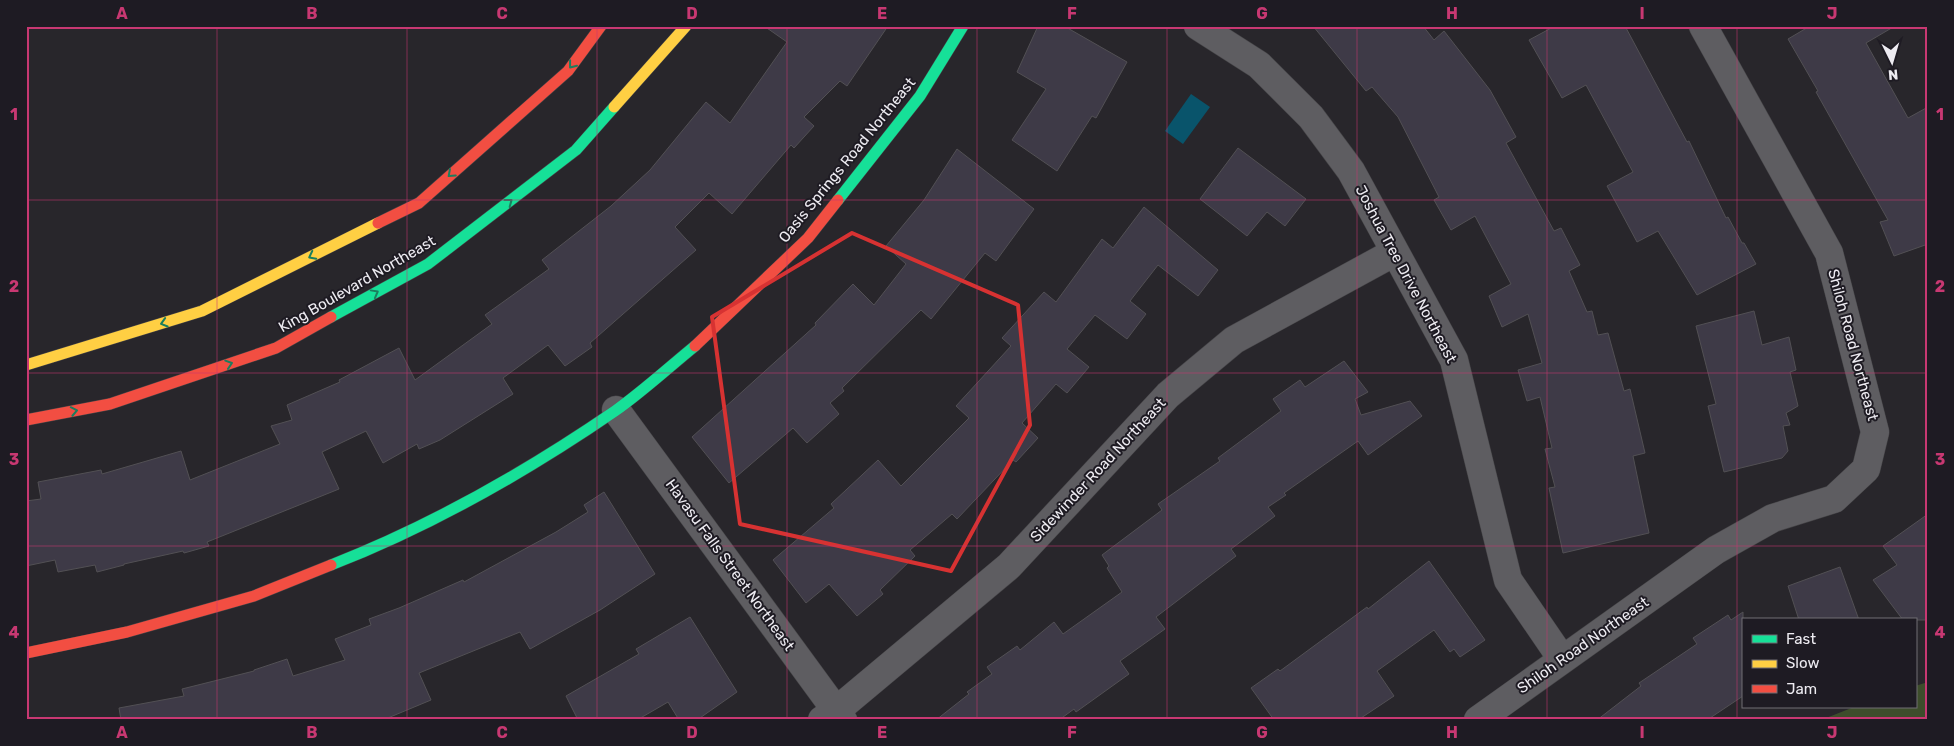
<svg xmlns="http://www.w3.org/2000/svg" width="1954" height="746" font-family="Rubik,sans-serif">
<rect width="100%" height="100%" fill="#28262b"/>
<path fill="#3d4d2b" d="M 1928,682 L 1928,720 L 1821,720 L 1854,707 L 1915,707 L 1915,686 Z"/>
<path fill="#09546b" d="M 1191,94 L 1210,107 L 1183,144 L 1165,131 Z"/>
<path fill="#3e3a47" stroke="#525054" d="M 764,26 L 888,26 L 847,86 L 840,81 L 804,117 L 814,126 L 794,148 L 791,145 L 732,214 L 709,193 L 675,227 L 696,250 L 590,343 L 592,347 L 565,366 L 548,345 L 503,378 L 513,394 L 440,440 L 419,449 L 417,444 L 383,463 L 366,431 L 322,452 L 339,489 L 207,542 L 209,546 L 184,553 L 183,551 L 124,564 L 124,565 L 97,572 L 95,565 L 58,572 L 55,560 L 26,566 L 26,501 L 41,499 L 38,482 L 101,470 L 102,474 L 181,451 L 190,480 L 280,444 L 271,426 L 292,420 L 287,405 L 340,382 L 339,380 L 399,348 L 415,380 L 492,324 L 485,315 L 549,269 L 542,260 L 611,206 L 650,170 L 706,102 L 730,123 L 787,42 Z
M 1038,26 L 1064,26 L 1127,62 L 1096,118 L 1092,116 L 1057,171 L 1012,140 L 1046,89 L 1017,72 Z
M 1313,26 L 1423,26 L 1434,40 L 1444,31 L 1490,90 L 1516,137 L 1506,143 L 1554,231 L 1561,228 L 1580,265 L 1569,271 L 1587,312 L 1592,311 L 1598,335 L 1608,333 L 1624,391 L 1630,389 L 1645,453 L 1633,456 L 1649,533 L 1563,553 L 1549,488 L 1555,487 L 1545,449 L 1552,448 L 1540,397 L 1527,401 L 1518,370 L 1542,363 L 1528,314 L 1502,327 L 1489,296 L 1511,284 L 1475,216 L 1451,230 L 1434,200 L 1439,197 L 1398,117 L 1372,87 L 1366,91 Z
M 1555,26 L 1625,26 L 1687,142 L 1689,141 L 1726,218 L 1728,217 L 1742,243 L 1744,243 L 1756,264 L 1697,295 L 1658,231 L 1637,242 L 1607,186 L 1633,172 L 1586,85 L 1562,98 L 1529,40 Z
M 1810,26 L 1895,26 L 1866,43 L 1908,118 L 1928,107 L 1928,244 L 1894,256 L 1880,222 L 1888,220 L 1816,92 L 1818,91 L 1788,39 Z
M 1238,148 L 1306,199 L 1285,226 L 1267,212 L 1247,236 L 1200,199 Z
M 957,149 L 1034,209 L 996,261 L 985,253 L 931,319 L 921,310 L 842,388 L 844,391 L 830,403 L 839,414 L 807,443 L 793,428 L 729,483 L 692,437 L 816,325 L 815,323 L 853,284 L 874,305 L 906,264 L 886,246 L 924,200 Z
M 1144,207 L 1218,270 L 1198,296 L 1158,265 L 1130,301 L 1146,314 L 1127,339 L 1095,315 L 1067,349 L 1089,367 L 1067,393 L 1056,384 L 1022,423 L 1038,438 L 1016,462 L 1013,460 L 957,519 L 952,514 L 910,550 L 915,556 L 880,590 L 883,594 L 857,616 L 829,584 L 806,603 L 773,560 L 834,508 L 831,504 L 878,460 L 901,486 L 969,418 L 956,406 L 1011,346 L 1002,338 L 1044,292 L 1056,302 L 1102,239 L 1113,248 Z
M 1754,311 L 1762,345 L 1789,337 L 1796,370 L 1790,372 L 1798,406 L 1786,413 L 1790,425 L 1783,426 L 1788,451 L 1782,458 L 1724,472 L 1708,406 L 1716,404 L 1696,326 Z
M 1344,361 L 1368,392 L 1355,399 L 1361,415 L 1410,401 L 1422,416 L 1368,455 L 1358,441 L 1284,493 L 1286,495 L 1268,507 L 1275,516 L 1231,549 L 1236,556 L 1156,617 L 1165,629 L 1120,661 L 1129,674 L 1076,712 L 1074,709 L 1059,720 L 936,720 L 969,694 L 967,692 L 992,674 L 987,667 L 1017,646 L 1020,650 L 1054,622 L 1063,634 L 1122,592 L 1107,568 L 1109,566 L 1102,555 L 1162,510 L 1158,504 L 1220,461 L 1218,458 L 1281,411 L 1273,399 L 1300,380 L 1305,387 Z
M 604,492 L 655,574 L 600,610 L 530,649 L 520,632 L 419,673 L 431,700 L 383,720 L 121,720 L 119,708 L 184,696 L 182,689 L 254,671 L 254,670 L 287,659 L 293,676 L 345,660 L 335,639 L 371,625 L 369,619 L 399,608 L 463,580 L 464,582 L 556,532 L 588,512 L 584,505 Z
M 1928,514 L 1928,620 L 1903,620 L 1873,580 L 1897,565 L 1883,546 Z
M 1429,561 L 1485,640 L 1460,657 L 1454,649 L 1450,652 L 1434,630 L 1377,671 L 1394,696 L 1358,720 L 1274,720 L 1251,688 L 1278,669 L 1280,671 L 1367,607 L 1368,609 Z
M 1840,567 L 1859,620 L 1799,620 L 1788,586 Z
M 1743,612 L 1743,696 L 1707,720 L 1597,720 L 1641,686 L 1639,683 L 1697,644 L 1693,638 L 1728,615 L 1731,620 Z
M 690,617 L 737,692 L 697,720 L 679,720 L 668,702 L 637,720 L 578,720 L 566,696 L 639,654 L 636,649 Z"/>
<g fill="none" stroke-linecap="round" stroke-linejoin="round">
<g stroke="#454447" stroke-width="29">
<path id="street" d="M 1198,26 L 1259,65 L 1311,117 L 1351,171 L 1454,360 L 1508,580 L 1562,659
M 616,410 L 843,720
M 822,720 L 837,710 L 1009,566 L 1168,395 L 1234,340 L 1395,252
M 1478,720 L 1716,550 L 1773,518 L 1834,499 L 1866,469 L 1875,432 L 1829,253 L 1703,26"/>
</g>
<g stroke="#454447" stroke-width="12">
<path id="fast" d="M 838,200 L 920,96 L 963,26
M 331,317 L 428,264 L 576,150 L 614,107
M 331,565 C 431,526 526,472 615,411 C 642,392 668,368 695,346"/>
</g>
<g stroke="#454447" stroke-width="12">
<path id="slow" d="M 614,107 L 686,26
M 26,365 L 202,311 L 378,223"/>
</g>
<g stroke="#454447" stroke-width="12">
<path id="jam" d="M 378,223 L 419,203 L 568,71 L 601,26
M 695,346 L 808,238 L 838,200
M 26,420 L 110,404 L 276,348 L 331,317
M 26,653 L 127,632 L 254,596 L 331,565"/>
</g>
<use href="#street" stroke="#5e5d61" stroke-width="28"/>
<use href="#fast" stroke="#16e098" stroke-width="11"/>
<use href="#slow" stroke="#ffcf43" stroke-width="11"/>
<use href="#jam" stroke="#f24e42" stroke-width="11"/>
</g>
<defs><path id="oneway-chevron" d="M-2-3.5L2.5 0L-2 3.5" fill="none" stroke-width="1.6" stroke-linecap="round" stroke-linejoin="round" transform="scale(1.25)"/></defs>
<g stroke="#1a7e5e">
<use href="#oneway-chevron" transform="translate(572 65) rotate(128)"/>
<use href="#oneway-chevron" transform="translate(451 174) rotate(138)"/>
<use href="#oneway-chevron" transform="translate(509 202) rotate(-37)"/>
<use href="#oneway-chevron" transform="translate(312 256) rotate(153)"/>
<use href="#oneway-chevron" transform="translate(375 293) rotate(-29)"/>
<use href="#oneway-chevron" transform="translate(164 323) rotate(163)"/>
<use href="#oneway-chevron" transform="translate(229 364) rotate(-18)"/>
<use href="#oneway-chevron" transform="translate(74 411) rotate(-11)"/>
</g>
<path fill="none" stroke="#d73232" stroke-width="4" stroke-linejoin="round" d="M 852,233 L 1018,305 L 1030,425 L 951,571 L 740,524 L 712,317 Z"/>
<path fill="none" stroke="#c83872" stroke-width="1" stroke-opacity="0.55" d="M 217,26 L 217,720M 407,26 L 407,720M 597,26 L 597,720M 787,26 L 787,720M 977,26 L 977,720M 1167,26 L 1167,720M 1357,26 L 1357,720M 1547,26 L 1547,720M 1737,26 L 1737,720M 26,200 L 1928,200M 26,373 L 1928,373M 26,546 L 1928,546"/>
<g text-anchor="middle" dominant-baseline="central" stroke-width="4" stroke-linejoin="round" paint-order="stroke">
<g font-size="15" fill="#edebf1" stroke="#1e1b23">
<text transform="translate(847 160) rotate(-51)">Oasis Springs Road Northeast</text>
<text transform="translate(1406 274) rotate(62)">Joshua Tree Drive Northeast</text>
<text transform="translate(357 284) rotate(-30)">King Boulevard Northeast</text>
<text transform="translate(1853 345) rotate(75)">Shiloh Road Northeast</text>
<text transform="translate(1098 470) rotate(-47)">Sidewinder Road Northeast</text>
<text transform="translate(730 565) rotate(54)">Havasu Falls Street Northeast</text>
<text transform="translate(1583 645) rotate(-35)">Shiloh Road Northeast</text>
</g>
</g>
<rect width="1954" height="746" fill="none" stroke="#1e1b23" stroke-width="55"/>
<rect x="1742" y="618" width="175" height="90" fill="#1e1b23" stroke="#716e75"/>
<rect x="1752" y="635" width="25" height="8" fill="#16e098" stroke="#716e75"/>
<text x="1786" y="644" font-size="15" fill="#edebf1">Fast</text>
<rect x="1752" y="660" width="25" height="8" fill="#ffcf43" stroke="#716e75"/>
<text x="1786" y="668" font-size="15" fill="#edebf1">Slow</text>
<rect x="1752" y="685" width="25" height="8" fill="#f24e42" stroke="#716e75"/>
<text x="1786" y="694" font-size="15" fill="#edebf1">Jam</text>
<g transform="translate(1892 62) rotate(175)" stroke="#1e1b23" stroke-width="4" paint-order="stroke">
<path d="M0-4L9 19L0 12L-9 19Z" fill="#edebf1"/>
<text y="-8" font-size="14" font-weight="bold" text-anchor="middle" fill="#edebf1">N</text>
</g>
<rect x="28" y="28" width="1898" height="690" fill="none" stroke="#c83872" stroke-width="2"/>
<g font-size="16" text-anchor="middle" font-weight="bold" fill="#c83872">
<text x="122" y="19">A</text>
<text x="312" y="19">B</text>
<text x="502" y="19">C</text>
<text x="692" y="19">D</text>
<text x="882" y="19">E</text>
<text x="1072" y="19">F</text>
<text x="1262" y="19">G</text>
<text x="1452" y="19">H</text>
<text x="1642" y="19">I</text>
<text x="1832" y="19">J</text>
<text x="14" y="120">1</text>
<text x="1940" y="120">1</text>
<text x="14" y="292">2</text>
<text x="1940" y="292">2</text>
<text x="14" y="465">3</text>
<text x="1940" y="465">3</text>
<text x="14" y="638">4</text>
<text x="1940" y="638">4</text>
<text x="122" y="738">A</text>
<text x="312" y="738">B</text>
<text x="502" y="738">C</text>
<text x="692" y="738">D</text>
<text x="882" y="738">E</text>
<text x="1072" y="738">F</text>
<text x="1262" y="738">G</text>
<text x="1452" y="738">H</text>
<text x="1642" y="738">I</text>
<text x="1832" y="738">J</text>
</g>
</svg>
